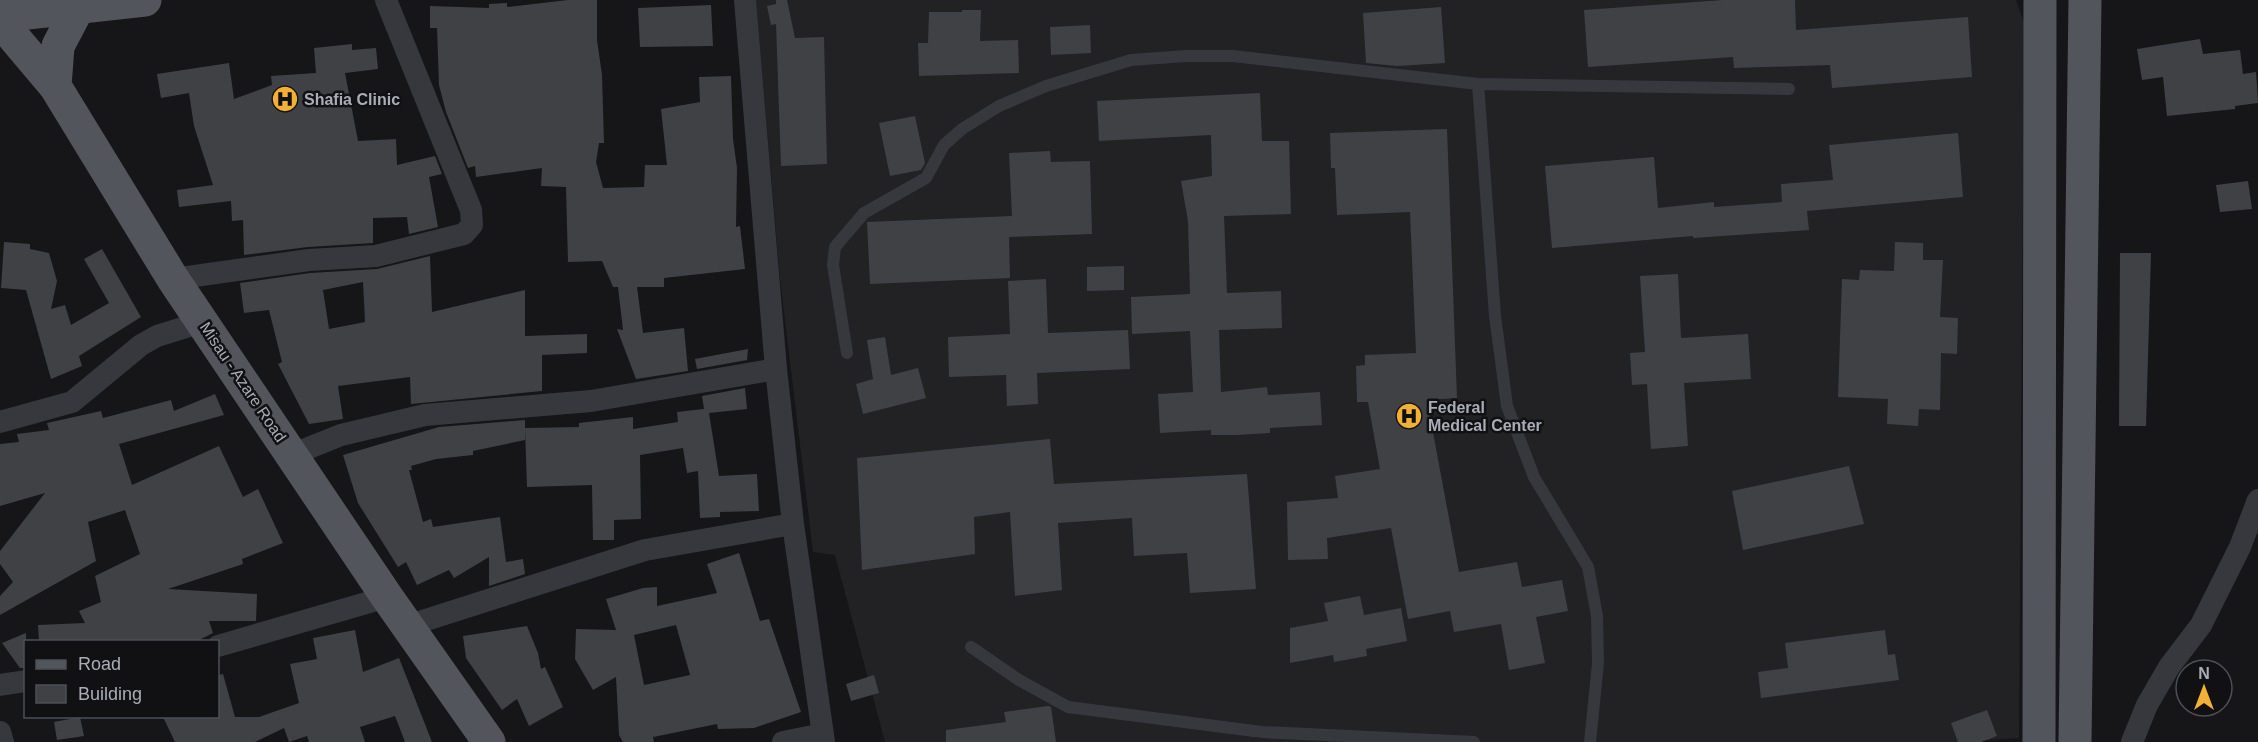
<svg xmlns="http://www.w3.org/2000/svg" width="2258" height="742" font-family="Helvetica,sans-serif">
<rect width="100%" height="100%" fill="#161618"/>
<path fill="#222225" d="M 756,0 L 2016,0 L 2024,23 L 2019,738 L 1962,742 L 885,742 L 835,555 L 813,552 L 780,279 Z"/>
<path fill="#404145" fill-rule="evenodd" d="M 568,0 L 597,0 L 597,40 L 602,75 L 604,143 L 599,143 L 596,162 L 603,188 L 644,187 L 645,165 L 667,165 L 661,109 L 700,102 L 699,77 L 731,76 L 733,139 L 737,168 L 736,227 L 740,226 L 745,269 L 664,278 L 664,287 L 637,287 L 643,333 L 684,328 L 688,371 L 636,379 L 617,329 L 623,330 L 618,287 L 613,287 L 602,261 L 568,262 L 566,187 L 541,186 L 542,168 L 476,177 L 475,166 L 468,168 L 446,112 L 439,85 L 437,28 L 430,28 L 430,6 L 489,8 L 489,4 L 507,3 L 507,7 Z
M 776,0 L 787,0 L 795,38 L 824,37 L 827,164 L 781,166 L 776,24 L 771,25 L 767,6 L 776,4 Z
M 1723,0 L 1795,0 L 1796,30 L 1968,17 L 1972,77 L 1832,88 L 1830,65 L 1734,68 L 1733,57 L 1588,67 L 1584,10 Z
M 711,5 L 713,46 L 640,47 L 638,8 Z
M 1441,7 L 1445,63 L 1397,66 L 1366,63 L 1363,13 Z
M 962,10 L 981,10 L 980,41 L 1018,40 L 1019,73 L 919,76 L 918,43 L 928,43 L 929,12 L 962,12 Z
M 1090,25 L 1091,53 L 1051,55 L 1050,27 Z
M 2200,39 L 2203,54 L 2240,50 L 2243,74 L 2256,72 L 2258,103 L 2235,106 L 2235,109 L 2167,116 L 2163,77 L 2142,80 L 2137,49 Z
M 352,44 L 352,50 L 376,48 L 378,69 L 345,73 L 358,141 L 396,139 L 397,165 L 435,156 L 442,174 L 429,177 L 438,227 L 409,234 L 407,217 L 373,218 L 373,243 L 308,247 L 244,255 L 243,220 L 232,221 L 231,201 L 179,207 L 177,190 L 213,185 L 194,126 L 189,93 L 161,98 L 157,74 L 229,63 L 234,99 L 272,85 L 271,76 L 316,73 L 314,48 Z
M 1260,93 L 1262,141 L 1289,141 L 1291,214 L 1224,216 L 1227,293 L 1281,291 L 1282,328 L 1219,330 L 1221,392 L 1267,387 L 1268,395 L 1320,392 L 1322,425 L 1270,428 L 1270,433 L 1237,435 L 1211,435 L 1211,430 L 1160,433 L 1158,394 L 1193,392 L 1190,331 L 1132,334 L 1131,297 L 1190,294 L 1188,221 L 1181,181 L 1212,176 L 1211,135 L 1099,141 L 1097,101 Z
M 915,116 L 925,163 L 921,170 L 890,176 L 879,123 Z
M 1447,129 L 1457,398 L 1427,400 L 1459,572 L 1517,562 L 1522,587 L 1562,580 L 1568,611 L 1536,617 L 1545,663 L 1509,670 L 1501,624 L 1454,632 L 1450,611 L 1408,619 L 1391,528 L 1327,538 L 1328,559 L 1288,560 L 1287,502 L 1338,498 L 1335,476 L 1380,469 L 1368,402 L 1357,402 L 1356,366 L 1365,365 L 1365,355 L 1416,353 L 1410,212 L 1337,215 L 1335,168 L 1331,168 L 1330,133 Z
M 1958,133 L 1963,197 L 1807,211 L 1809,230 L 1693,238 L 1693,236 L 1552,248 L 1545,166 L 1654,157 L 1658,208 L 1714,202 L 1714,207 L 1782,202 L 1781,184 L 1833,180 L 1829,145 Z
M 1050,151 L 1051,162 L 1090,161 L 1092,234 L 1009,237 L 1010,278 L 870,284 L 867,222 L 1012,216 L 1009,153 Z
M 2248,181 L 2252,209 L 2220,212 L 2216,185 Z
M 4,242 L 30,244 L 30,249 L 49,253 L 57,281 L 51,309 L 65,305 L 71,325 L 109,303 L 84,259 L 102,249 L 141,317 L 79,356 L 82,366 L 51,379 L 26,290 L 1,288 Z
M 1895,242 L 1923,243 L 1923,260 L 1943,260 L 1940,317 L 1958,318 L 1957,354 L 1941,353 L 1940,410 L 1919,409 L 1918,426 L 1887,424 L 1888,399 L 1838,397 L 1842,279 L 1859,280 L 1860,270 L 1894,271 Z
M 2120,253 L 2151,253 L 2146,426 L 2119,426 Z
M 430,256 L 432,312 L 525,290 L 525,336 L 587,334 L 587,353 L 542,355 L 542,391 L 411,404 L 410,377 L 338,386 L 343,419 L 309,424 L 278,364 L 282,362 L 269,310 L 244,313 L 240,283 L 310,273 L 377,269 ZM 363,282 L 365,322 L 329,329 L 323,290 Z
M 1124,266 L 1124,290 L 1087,291 L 1087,267 Z
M 1678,274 L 1681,338 L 1748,334 L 1751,379 L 1684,383 L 1688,446 L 1651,449 L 1647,384 L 1632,385 L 1630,353 L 1645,352 L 1640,276 Z
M 1046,279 L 1048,333 L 1128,330 L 1130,369 L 1037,373 L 1038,404 L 1007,406 L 1006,375 L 949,377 L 948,337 L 1010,334 L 1008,281 Z
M 885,337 L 891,375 L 918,368 L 926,398 L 863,414 L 856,384 L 873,379 L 867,340 Z
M 748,349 L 747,360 L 697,369 L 695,359 Z
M 745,388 L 747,409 L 709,413 L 719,476 L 757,474 L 759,511 L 720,512 L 720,517 L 700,518 L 698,471 L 687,473 L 683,448 L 640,455 L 641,519 L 614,520 L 614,540 L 593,540 L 592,485 L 527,487 L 525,428 L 579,427 L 579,423 L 633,417 L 633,429 L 678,422 L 677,412 L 704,409 L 702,396 Z
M 215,394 L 224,415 L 119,444 L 132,485 L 219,446 L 243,497 L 258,489 L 283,543 L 242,559 L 243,564 L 168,589 L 257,594 L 256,621 L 209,621 L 213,633 L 195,642 L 39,642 L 38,625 L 85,623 L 79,611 L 101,602 L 95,576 L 140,554 L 125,510 L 88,522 L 96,561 L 0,615 L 0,596 L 13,582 L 0,564 L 0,551 L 45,493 L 0,506 L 0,444 L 19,442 L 17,434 L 49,430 L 47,423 L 101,411 L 103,418 L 171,400 L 174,411 Z
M 525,420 L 525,440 L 473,451 L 473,455 L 436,459 L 411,466 L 412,470 L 409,470 L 423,522 L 431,519 L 433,527 L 500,517 L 506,562 L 523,559 L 525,574 L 489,586 L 489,557 L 454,578 L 449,570 L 417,585 L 406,562 L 398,567 L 358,503 L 343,455 L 439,427 Z
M 1050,439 L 1054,484 L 1247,474 L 1256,589 L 1190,593 L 1187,553 L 1134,556 L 1132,518 L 1058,523 L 1062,590 L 1015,596 L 1010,512 L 974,517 L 975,554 L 862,570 L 857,458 Z
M 1849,466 L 1864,524 L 1743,550 L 1732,491 Z
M 739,553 L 760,621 L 769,619 L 801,712 L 754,728 L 718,729 L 717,724 L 653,737 L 654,742 L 623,742 L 619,735 L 616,677 L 593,690 L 575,659 L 576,629 L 616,630 L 606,599 L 643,588 L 657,587 L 657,606 L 717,593 L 707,564 ZM 676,625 L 690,675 L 644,685 L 634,635 Z
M 1360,596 L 1364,615 L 1401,608 L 1407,641 L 1366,649 L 1367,656 L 1334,662 L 1333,655 L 1290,663 L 1290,628 L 1328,621 L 1324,603 Z
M 527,626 L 538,653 L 541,669 L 545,667 L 563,707 L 529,726 L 517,699 L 502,710 L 466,658 L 463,636 Z
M 355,630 L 363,672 L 399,658 L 432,742 L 405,742 L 395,716 L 360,727 L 365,742 L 309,742 L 307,736 L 289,742 L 284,728 L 255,742 L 175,742 L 163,717 L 218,717 L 218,675 L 223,674 L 235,717 L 259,717 L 299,703 L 290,664 L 317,659 L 313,638 Z
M 1885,630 L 1888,655 L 1895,654 L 1899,680 L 1761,698 L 1758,672 L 1788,668 L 1785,643 Z
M 26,633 L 26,668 L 20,668 L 2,643 Z
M 874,675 L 879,693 L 851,701 L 846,684 Z
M 1048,706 L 1051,707 L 1056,742 L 946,742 L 946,730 L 1006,722 L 1004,712 Z
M 1987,710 L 1997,736 L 1981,742 L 1958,742 L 1951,723 Z
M 80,717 L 84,736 L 57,740 L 54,722 Z"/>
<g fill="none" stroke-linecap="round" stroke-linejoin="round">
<path stroke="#37383d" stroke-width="12" d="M 1478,84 L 1789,89
M 847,353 L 833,265 L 835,247 L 864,213 L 926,178 L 944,145 L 962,129 L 999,106 L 1046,86 L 1131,60 L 1186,56 L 1233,56 L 1478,84 L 1495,316 L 1507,406 L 1534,477 L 1588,567 L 1597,616 L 1598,663 L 1590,742
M 971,647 L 1019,680 L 1068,707 L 1262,732 L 1474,742"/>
<path stroke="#37383d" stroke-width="22" d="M 745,0 L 776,369 L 793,524 L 824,742
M 173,279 L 309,260 L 376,256 L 464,234 L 472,225 L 471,210 L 386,0
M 0,422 L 72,402 L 141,345 L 157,336 L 202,322
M 291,455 L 341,435 L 425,415 L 591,401 L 776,369
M 407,626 L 645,550 L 793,524
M 218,646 L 387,597
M 0,685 L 26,681
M 0,732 L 3,742
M 783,742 L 823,734
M 2132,742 L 2147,705 L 2169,667 L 2201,625 L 2240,547 L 2258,500"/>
<path stroke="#53555c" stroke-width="33" d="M 0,16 L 145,0
M 0,21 L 55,86 L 173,279 L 387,597 L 489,742
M 55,86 L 58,46 L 78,8
M 2039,742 L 2040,0
M 2075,742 L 2085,0"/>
</g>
<defs>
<g id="hospital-disc" transform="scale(1.35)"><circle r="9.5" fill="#f2b134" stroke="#111113"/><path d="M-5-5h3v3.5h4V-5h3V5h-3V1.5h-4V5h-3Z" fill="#111"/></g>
</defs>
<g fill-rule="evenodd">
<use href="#hospital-disc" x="285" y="99"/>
<use href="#hospital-disc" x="1409" y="416"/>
</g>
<g text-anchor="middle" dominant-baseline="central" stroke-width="5" stroke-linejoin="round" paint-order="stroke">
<g font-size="16" font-weight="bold" fill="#a8adb8" stroke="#111113" text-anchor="start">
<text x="304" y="99">Shafia Clinic</text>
<text x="1428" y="407">Federal<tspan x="1428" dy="18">Medical Center</tspan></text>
</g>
<g font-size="16" fill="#a8adb8" stroke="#111113">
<text transform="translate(243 382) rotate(56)">Misau - Azare Road</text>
</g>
</g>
<rect x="24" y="640" width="195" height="78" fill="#111113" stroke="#4d4f55" stroke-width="1.5"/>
<rect x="36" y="660" width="30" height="9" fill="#53555c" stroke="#4d4f55" stroke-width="1.5"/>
<text x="78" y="670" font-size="18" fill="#a8adb8">Road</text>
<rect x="36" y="685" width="30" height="18" fill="#404145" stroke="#4d4f55" stroke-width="1.5"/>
<text x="78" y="700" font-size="18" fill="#a8adb8">Building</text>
<g transform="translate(2204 688)"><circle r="28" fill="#111113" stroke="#4d4f55" stroke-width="1.5"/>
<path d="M0-4.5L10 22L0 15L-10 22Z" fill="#f2b134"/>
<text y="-9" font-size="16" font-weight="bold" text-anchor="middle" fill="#a8adb8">N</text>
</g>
</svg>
